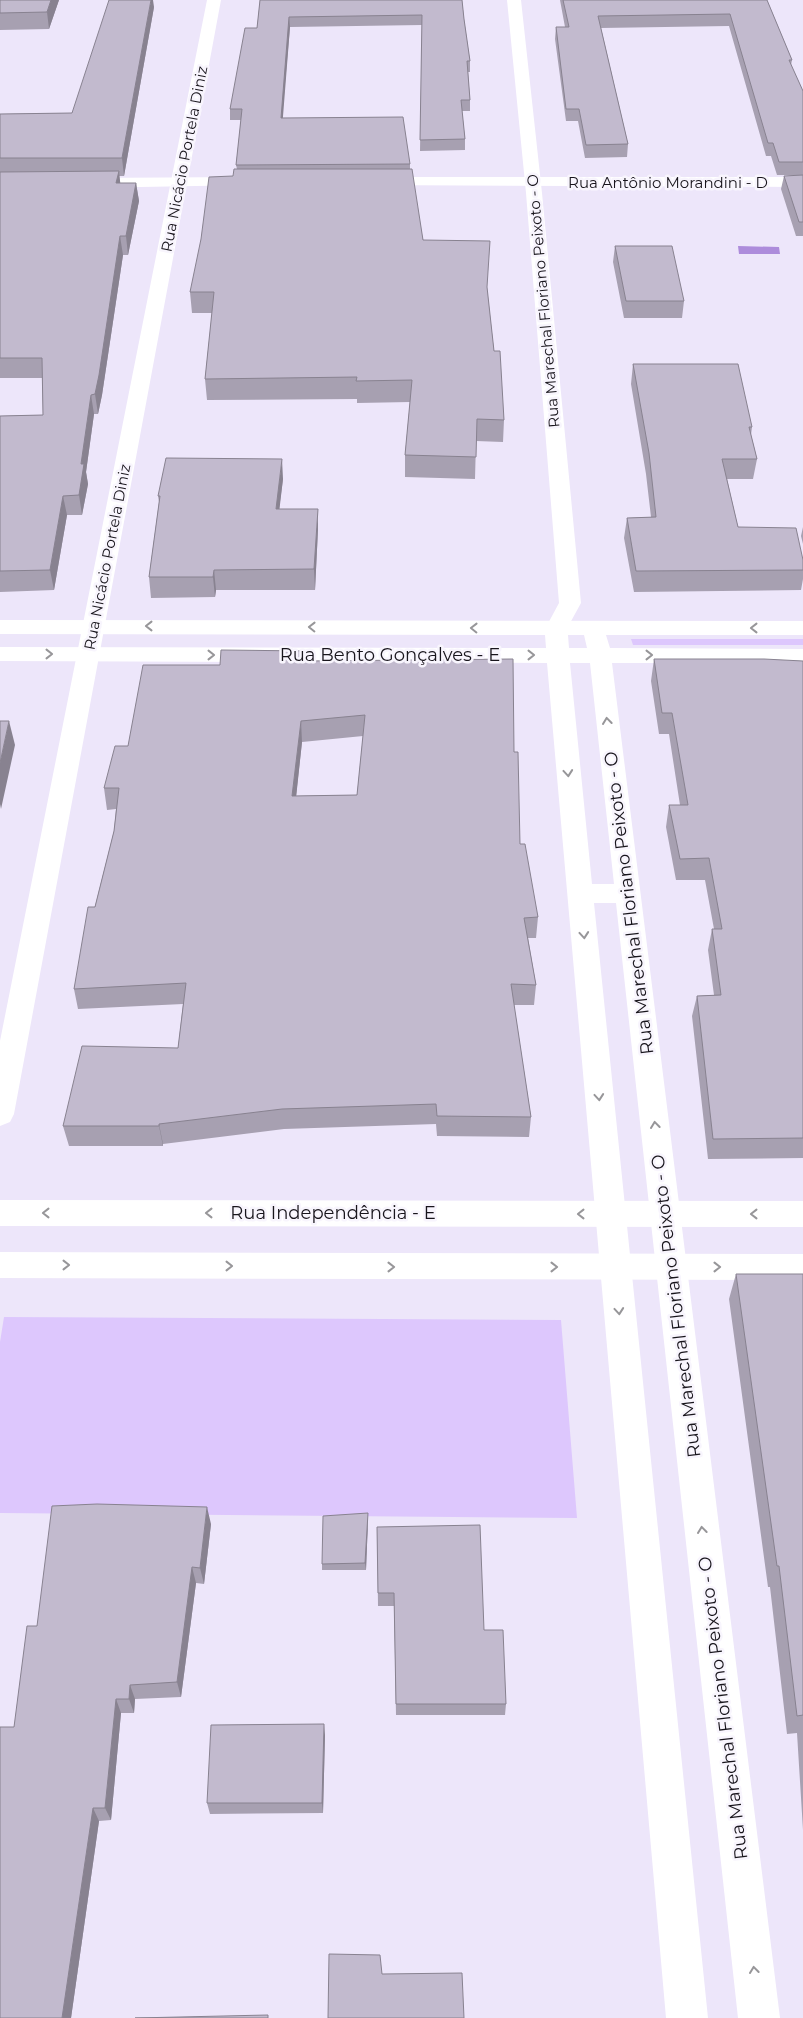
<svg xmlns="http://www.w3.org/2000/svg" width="803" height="2018" font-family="Montserrat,sans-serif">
<rect width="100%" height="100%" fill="#ede6fa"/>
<path fill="#ddc7fd" d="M 631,639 L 803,639 L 803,645 L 633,645 Z
M 4,1317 L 561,1320 L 577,1518 L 0,1513 L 0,1342 Z"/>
<path fill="#ad8cdb" d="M 738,246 L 779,247 L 780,254 L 739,254 Z"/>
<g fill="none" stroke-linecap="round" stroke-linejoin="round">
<path fill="#fff" fill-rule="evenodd" d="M 207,0 L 221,0 L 14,1114 L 10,1122 L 0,1126 L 0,1041 Z
M 507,0 L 521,0 L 542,193 L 581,603 L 564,634 L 556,636 L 548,634 L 545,629 L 559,603 L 526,193 Z
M 0,1200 L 803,1201 L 803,1227 L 0,1226 Z
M 0,1252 L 803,1254 L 803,1280 L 0,1278 Z"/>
<path fill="#fff" fill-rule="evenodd" d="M 246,177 L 252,179 L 254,182 L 252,185 L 84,188 L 78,186 L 76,183 L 78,180 L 84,178 Z
M 376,177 L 803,177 L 803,187 L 370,185 L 368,182 L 370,179 Z
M 0,620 L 803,621 L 803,635 L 606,635 L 610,648 L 803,649 L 803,663 L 612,663 L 780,2018 L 738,2018 L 616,903 L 594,903 L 708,2018 L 666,2018 L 547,663 L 0,661 L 0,647 L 546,648 L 545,635 L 0,634 ZM 568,635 L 584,635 L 587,648 L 569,648 ZM 570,663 L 590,663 L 614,884 L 592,884 Z"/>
</g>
<path fill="#a7a0b1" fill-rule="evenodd" d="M 0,0 L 59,0 L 49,29 L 0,30 Z
M 260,0 L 462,0 L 464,19 L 470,61 L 470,72 L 468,72 L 470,100 L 470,111 L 462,111 L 465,139 L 465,150 L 420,151 L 422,25 L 290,27 L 282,118 L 410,164 L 410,169 L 423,240 L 487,288 L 494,351 L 504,420 L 503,442 L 476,441 L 475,479 L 405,477 L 405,455 L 410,402 L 357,403 L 357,399 L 207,400 L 205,379 L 212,313 L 192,313 L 190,292 L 237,169 L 236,165 L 241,120 L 230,120 L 230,109 L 257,28 Z
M 560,0 L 767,0 L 792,60 L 791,65 L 803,91 L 803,175 L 777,175 L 771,156 L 766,156 L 729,26 L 601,28 L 628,144 L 627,157 L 585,158 L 578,121 L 566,121 L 555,39 L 556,27 L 565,27 Z
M 154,7 L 124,176 L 119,176 L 120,183 L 136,183 L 139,201 L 128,255 L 123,255 L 102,395 L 98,414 L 94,414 L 86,472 L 88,484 L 82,515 L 67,515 L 54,590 L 0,592 L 0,416 L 43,415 L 42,378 L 0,378 L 0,114 L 72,113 Z
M 803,175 L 803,236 L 796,236 L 781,189 L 784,176 Z
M 615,246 L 684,301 L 682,318 L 624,318 L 613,262 Z
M 633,364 L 752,427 L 751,435 L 757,459 L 753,479 L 727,479 L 738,527 L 803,560 L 803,579 L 801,590 L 634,592 L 624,538 L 627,518 L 651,517 L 646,474 L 631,384 Z
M 283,479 L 279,509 L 318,529 L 315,590 L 216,590 L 215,597 L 151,598 L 149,577 L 159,502 L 158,496 Z
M 803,527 L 803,544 L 801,536 Z
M 308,651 L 309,661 L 514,752 L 520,844 L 538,917 L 536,938 L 528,938 L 536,985 L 534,1005 L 514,1005 L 531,1117 L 529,1137 L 437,1136 L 436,1124 L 284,1129 L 163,1144 L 163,1146 L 69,1146 L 63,1126 L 178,1048 L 183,1004 L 78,1009 L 74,989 L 114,831 L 116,809 L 107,810 L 104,788 L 128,746 L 220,665 ZM 363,736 L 357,795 L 296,796 L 302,742 Z
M 654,659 L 803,661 L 803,1158 L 708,1159 L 692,1016 L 697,996 L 714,995 L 708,950 L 712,929 L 714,929 L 705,880 L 676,880 L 666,827 L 669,805 L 680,805 L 669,734 L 659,734 L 651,681 Z
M 736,1274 L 803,1274 L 803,1830 L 797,1733 L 787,1734 L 770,1587 L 768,1587 L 729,1299 Z
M 368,1520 L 366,1570 L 322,1570 L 322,1564 Z
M 211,1524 L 204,1584 L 196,1583 L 181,1697 L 135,1699 L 134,1713 L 121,1713 L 111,1820 L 99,1821 L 71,2018 L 0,2018 L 14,1727 L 37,1626 Z
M 377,1527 L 484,1630 L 506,1704 L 505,1715 L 396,1715 L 394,1606 L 378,1606 Z
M 325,1735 L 323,1813 L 210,1814 L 207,1803 Z"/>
<path fill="#888290" d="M 51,0 L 59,0 L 49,29 L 47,12 Z
M 151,0 L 153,0 L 154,7 L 124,176 L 122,158 Z
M 289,17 L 290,27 L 282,129 L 281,118 Z
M 119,171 L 121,190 L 116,183 Z
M 136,183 L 139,201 L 128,255 L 126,236 Z
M 120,236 L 123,255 L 102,395 L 98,414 L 95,394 Z
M 91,395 L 94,414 L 86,472 L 88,484 L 82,515 L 79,495 L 81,464 Z
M 282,459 L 283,479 L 277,530 L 276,509 Z
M 63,496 L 67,515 L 54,590 L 50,570 Z
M 318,509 L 318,529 L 315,590 L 314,569 Z
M 214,570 L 216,590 L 215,597 L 213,577 Z
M 9,721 L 15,745 L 1,809 L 0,804 L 0,763 Z
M 301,721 L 302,742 L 294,817 L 292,796 Z
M 159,1124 L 163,1144 L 163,1146 L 159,1126 Z
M 207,1507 L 211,1524 L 204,1584 L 200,1568 Z
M 368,1513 L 368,1520 L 366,1570 L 365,1563 Z
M 192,1567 L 196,1583 L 181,1697 L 177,1682 Z
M 130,1685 L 135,1699 L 134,1713 L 129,1699 Z
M 116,1699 L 121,1713 L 111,1820 L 105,1808 Z
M 324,1724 L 325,1735 L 323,1813 L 322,1803 Z
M 93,1808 L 99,1821 L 71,2018 L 62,2018 Z"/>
<path fill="#c2bace" stroke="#888290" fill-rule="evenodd" d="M 0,0 L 51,0 L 47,12 L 0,13 Z
M 109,0 L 151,0 L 122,158 L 0,158 L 0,114 L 72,113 Z
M 260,0 L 462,0 L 464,19 L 470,61 L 467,61 L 470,100 L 461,100 L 465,139 L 420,140 L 422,15 L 289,17 L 281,118 L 403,117 L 410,164 L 236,165 L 242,109 L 230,109 L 245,28 L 257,28 Z
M 563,0 L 767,0 L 792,60 L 789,60 L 803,91 L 803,162 L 779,162 L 773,143 L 768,143 L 730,14 L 598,16 L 628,144 L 586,145 L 579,109 L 566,109 L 556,27 L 569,27 Z
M 234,169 L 412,169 L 423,240 L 490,241 L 487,287 L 494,351 L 500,351 L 504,420 L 477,419 L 476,457 L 405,455 L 412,380 L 356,381 L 357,377 L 205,379 L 214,292 L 190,292 L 201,239 L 209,177 L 233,176 Z
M 119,171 L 116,183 L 136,183 L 126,236 L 120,236 L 99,375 L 95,394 L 91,395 L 81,464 L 84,464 L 79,495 L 63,496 L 50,570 L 0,571 L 0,416 L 43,415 L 42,358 L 0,358 L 0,172 Z
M 803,175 L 803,222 L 799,222 L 784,176 Z
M 615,246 L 672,246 L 684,301 L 626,301 Z
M 633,364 L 738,364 L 752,427 L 749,427 L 757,459 L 722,459 L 738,527 L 796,528 L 803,560 L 803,570 L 636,571 L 627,518 L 656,517 L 649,453 Z
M 166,458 L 282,459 L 276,509 L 318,509 L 314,569 L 214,570 L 213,577 L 149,577 L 160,496 L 158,496 Z
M 221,650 L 308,651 L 307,661 L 513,659 L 514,752 L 518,752 L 520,844 L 525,844 L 538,917 L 524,918 L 536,985 L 511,984 L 531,1117 L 437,1116 L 436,1104 L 282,1109 L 159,1124 L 159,1126 L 63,1126 L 82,1046 L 178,1048 L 186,983 L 74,989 L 88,907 L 95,907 L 114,831 L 119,788 L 104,788 L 115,746 L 128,746 L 143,665 L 220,665 ZM 365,715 L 357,795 L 292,796 L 301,721 Z
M 654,659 L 764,659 L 803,661 L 803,1138 L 713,1139 L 697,996 L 721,995 L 712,929 L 722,929 L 709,858 L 680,859 L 669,805 L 688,805 L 672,713 L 662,713 Z
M 0,721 L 9,721 L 0,763 Z
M 736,1274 L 803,1274 L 803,1715 L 797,1716 L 779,1566 L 777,1566 Z
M 97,1504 L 207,1507 L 200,1568 L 192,1567 L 177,1682 L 130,1685 L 129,1699 L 116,1699 L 105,1808 L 93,1808 L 62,2018 L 0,2018 L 0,1727 L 14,1727 L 27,1626 L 37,1626 L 52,1506 Z
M 368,1513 L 365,1563 L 322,1564 L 323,1516 Z
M 480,1525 L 484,1630 L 503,1630 L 506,1704 L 396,1704 L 394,1593 L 378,1593 L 377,1527 Z
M 324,1724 L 322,1803 L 207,1803 L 211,1725 Z
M 329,1954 L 380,1955 L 382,1974 L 462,1973 L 464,2018 L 328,2018 Z
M 268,2015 L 268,2018 L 135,2018 Z"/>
<defs><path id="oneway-chevron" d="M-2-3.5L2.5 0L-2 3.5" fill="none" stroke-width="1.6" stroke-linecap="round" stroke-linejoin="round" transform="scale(1.25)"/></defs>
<g stroke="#979699">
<use href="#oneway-chevron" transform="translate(149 626) rotate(-180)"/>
<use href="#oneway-chevron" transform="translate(312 627) rotate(-179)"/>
<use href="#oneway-chevron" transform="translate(474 628) rotate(-179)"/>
<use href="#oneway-chevron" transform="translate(754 628) rotate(180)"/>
<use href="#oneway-chevron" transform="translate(49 654)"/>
<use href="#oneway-chevron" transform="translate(211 655)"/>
<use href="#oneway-chevron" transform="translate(531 655)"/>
<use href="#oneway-chevron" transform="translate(649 655)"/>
<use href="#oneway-chevron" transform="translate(607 721) rotate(-97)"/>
<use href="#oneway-chevron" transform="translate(568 773) rotate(85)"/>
<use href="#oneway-chevron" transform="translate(584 935) rotate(85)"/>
<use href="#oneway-chevron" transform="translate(599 1097) rotate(85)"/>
<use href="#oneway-chevron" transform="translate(655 1125) rotate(-97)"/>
<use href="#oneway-chevron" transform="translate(46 1213) rotate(-180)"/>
<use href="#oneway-chevron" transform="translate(209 1213) rotate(-180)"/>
<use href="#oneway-chevron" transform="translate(581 1214) rotate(-180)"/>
<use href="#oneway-chevron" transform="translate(754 1214) rotate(180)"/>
<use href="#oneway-chevron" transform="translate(66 1265)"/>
<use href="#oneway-chevron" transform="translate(229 1266)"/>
<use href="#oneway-chevron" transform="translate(391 1267)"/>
<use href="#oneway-chevron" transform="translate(554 1267)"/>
<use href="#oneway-chevron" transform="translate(717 1267)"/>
<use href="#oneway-chevron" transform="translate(619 1311) rotate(85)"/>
<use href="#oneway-chevron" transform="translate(702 1530) rotate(-97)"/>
<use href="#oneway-chevron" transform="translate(754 1970) rotate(-97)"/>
</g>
<g text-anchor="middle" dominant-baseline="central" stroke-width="5" stroke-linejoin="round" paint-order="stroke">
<g font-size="15" fill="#18151c" stroke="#f8f5fd">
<text transform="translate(184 159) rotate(-79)">Rua Nicácio Portela Diniz</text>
<text x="668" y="182">Rua Antônio Morandini - D</text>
<text transform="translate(543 301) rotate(-95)">Rua Marechal Floriano Peixoto - O</text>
<text transform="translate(107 557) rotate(-79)">Rua Nicácio Portela Diniz</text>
</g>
<g font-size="18" fill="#18151c" stroke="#f8f5fd">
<text x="390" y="655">Rua Bento Gonçalves - E</text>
<text transform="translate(629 903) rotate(-97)">Rua Marechal Floriano Peixoto - O</text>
<text x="333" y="1213">Rua Independência - E</text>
<text transform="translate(676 1306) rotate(-97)">Rua Marechal Floriano Peixoto - O</text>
<text transform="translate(723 1708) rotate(-97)">Rua Marechal Floriano Peixoto - O</text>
</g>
</g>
</svg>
